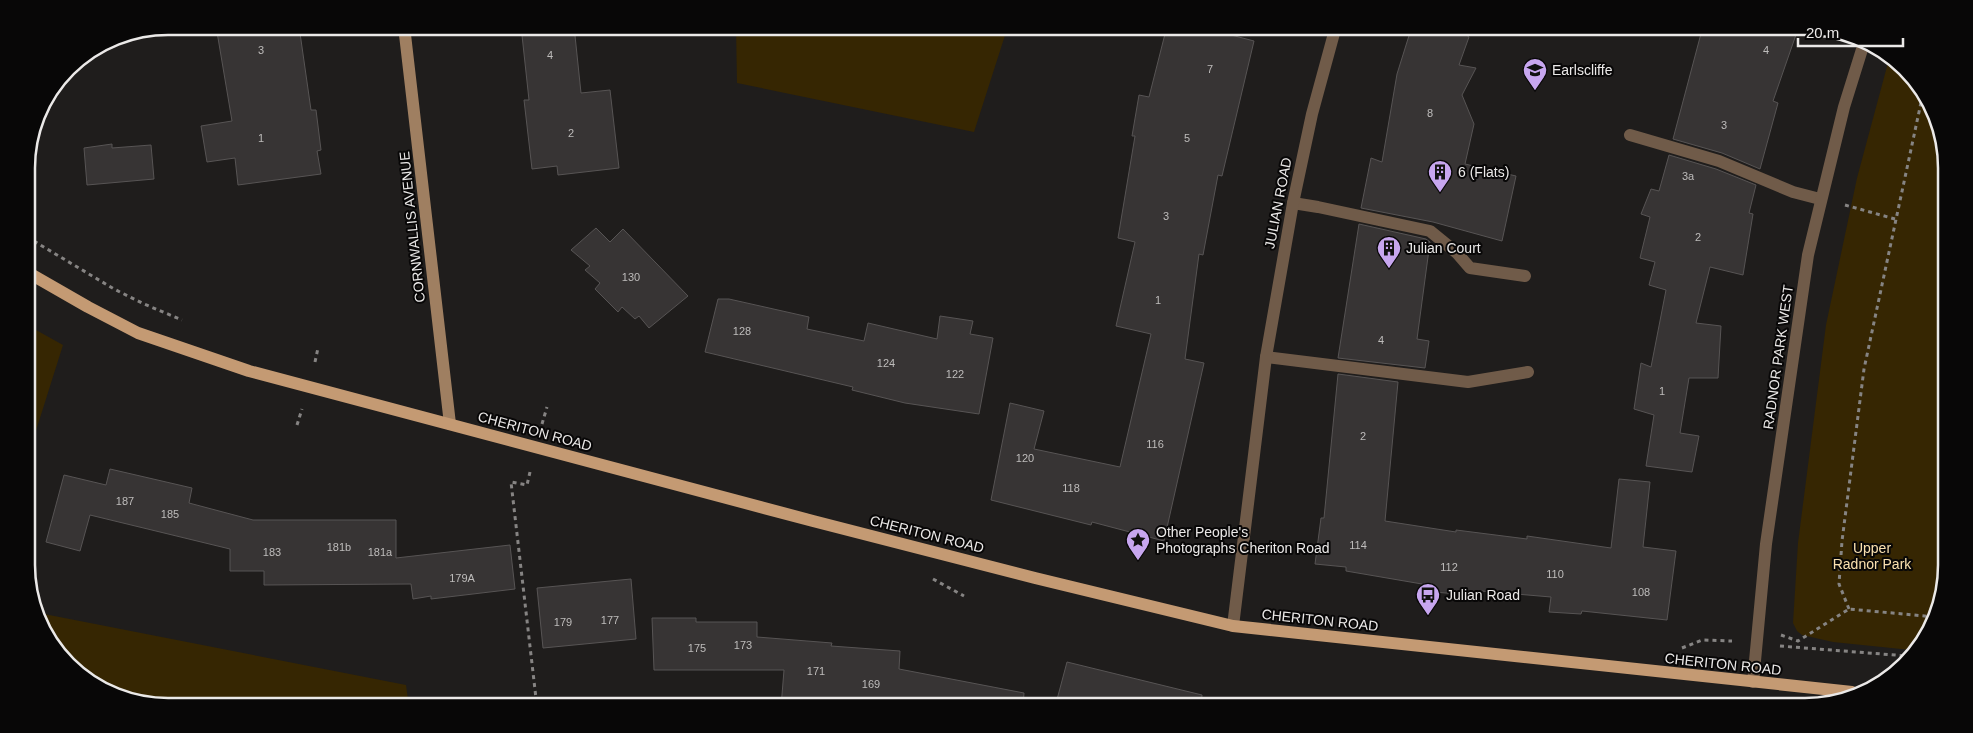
<svg xmlns="http://www.w3.org/2000/svg" width="1973" height="733" font-family="Helvetica,sans-serif">
<rect width="100%" height="100%" fill="#1f1d1c"/>
<path fill="#362602" d="M 736,26 L 1008,26 L 974,132 L 737,83 Z
M 1889,59 L 1912,75 L 1945,149 L 1947,565 L 1939,611 L 1911,650 L 1833,642 L 1802,635 L 1797,631 L 1793,623 L 1798,543 L 1826,325 L 1857,178 Z
M 27,325 L 63,345 L 28,456 Z
M 39,613 L 406,685 L 409,707 L 168,707 L 122,699 L 62,659 Z"/>
<path fill="#373434" stroke="#575454" d="M 216,26 L 296,26 L 297,33 L 300,33 L 311,110 L 316,110 L 321,150 L 317,151 L 321,174 L 238,185 L 235,158 L 207,162 L 201,126 L 232,121 Z
M 521,26 L 574,26 L 581,93 L 610,90 L 619,168 L 558,175 L 557,166 L 532,169 L 524,100 L 529,100 Z
M 1167,26 L 1197,26 L 1254,41 L 1222,176 L 1218,175 L 1203,255 L 1199,254 L 1185,359 L 1204,363 L 1164,541 L 1092,522 L 1091,525 L 991,500 L 1010,403 L 1044,411 L 1034,449 L 1120,467 L 1151,334 L 1116,326 L 1135,242 L 1118,238 L 1135,136 L 1132,136 L 1139,95 L 1149,97 Z
M 1412,26 L 1453,26 L 1469,37 L 1459,65 L 1476,68 L 1462,95 L 1474,124 L 1465,164 L 1516,176 L 1502,241 L 1433,222 L 1361,208 L 1371,158 L 1382,162 L 1397,74 Z
M 1703,26 L 1799,26 L 1773,101 L 1778,103 L 1760,169 L 1722,153 L 1673,139 Z
M 112,144 L 112,148 L 151,145 L 154,179 L 87,185 L 84,148 Z
M 1669,155 L 1716,169 L 1756,185 L 1749,213 L 1753,214 L 1743,275 L 1710,267 L 1696,323 L 1721,326 L 1718,378 L 1689,378 L 1680,433 L 1699,436 L 1692,472 L 1646,466 L 1654,415 L 1634,409 L 1641,363 L 1651,367 L 1666,290 L 1649,285 L 1655,262 L 1640,258 L 1650,217 L 1641,214 L 1651,189 L 1659,191 Z
M 1359,224 L 1426,239 L 1430,242 L 1417,339 L 1429,341 L 1425,368 L 1338,358 Z
M 596,228 L 610,242 L 623,229 L 688,296 L 649,328 L 639,316 L 635,319 L 622,307 L 618,312 L 595,289 L 600,283 L 585,270 L 590,266 L 571,250 Z
M 718,299 L 729,299 L 809,317 L 807,329 L 864,341 L 868,323 L 937,339 L 940,316 L 973,321 L 970,334 L 993,338 L 979,414 L 905,403 L 852,390 L 853,387 L 705,352 Z
M 1338,374 L 1398,382 L 1385,521 L 1456,532 L 1456,530 L 1527,539 L 1527,536 L 1611,548 L 1619,479 L 1650,482 L 1643,547 L 1676,551 L 1667,620 L 1582,611 L 1581,614 L 1549,612 L 1551,597 L 1481,591 L 1481,596 L 1422,591 L 1422,584 L 1346,571 L 1346,567 L 1315,564 L 1321,518 L 1324,518 Z
M 110,469 L 192,488 L 189,503 L 253,520 L 396,520 L 396,558 L 510,545 L 515,589 L 431,599 L 431,596 L 413,599 L 411,584 L 264,585 L 264,571 L 230,571 L 230,549 L 90,515 L 80,551 L 46,542 L 64,475 L 106,485 Z
M 631,579 L 636,639 L 543,648 L 537,588 Z
M 652,618 L 696,618 L 696,622 L 757,622 L 757,637 L 832,643 L 831,646 L 900,651 L 899,669 L 1024,693 L 1023,707 L 781,707 L 784,670 L 654,670 Z
M 1067,662 L 1202,695 L 1201,707 L 1055,707 Z"/>
<g fill="none" stroke-linecap="round" stroke-linejoin="round">
<path stroke="#868483" stroke-width="3" stroke-dasharray="4 4" stroke-linecap="butt" d="M 1845,205 L 1895,219
M 27,237 L 114,289 L 144,304 L 182,320
M 315,362 L 318,348
M 542,424 L 547,407
M 297,425 L 302,409
M 530,472 L 527,485 L 511,482 L 537,707
M 933,579 L 964,596
M 1849,609 L 1839,584 L 1842,541 L 1864,369 L 1922,98
M 1781,635 L 1798,641 L 1849,609 L 1935,617
M 1780,646 L 1907,656
M 1682,648 L 1702,640 L 1732,641"/>
<path stroke="#705b49" stroke-width="12" d="M 1630,135 L 1719,161 L 1793,192 L 1820,199
M 1293,203 L 1318,207 L 1430,231 L 1457,253 L 1470,268 L 1525,276
M 1266,357 L 1468,382 L 1528,372"/>
<path stroke="#705b49" stroke-width="12" d="M 1233,626 L 1266,357 L 1293,203 L 1312,114 L 1336,26
M 1753,682 L 1766,544 L 1808,255 L 1844,107 L 1864,43"/>
<path stroke="#9f7f61" stroke-width="12" d="M 404,26 L 450,424"/>
<path stroke="#c49a73" stroke-width="12" d="M 27,272 L 88,307 L 138,333 L 249,371 L 813,521 L 1035,578 L 1233,626 L 1852,692"/>
</g>
<defs>
<g id="school-pin" transform="scale(1.25)"><path d="M0 17L-7.5 6A9.5 9.5 0 1 1 7.5 6Z" fill="#c7a6ef" stroke="#080707"/><path d="M0-5L7-2L0 1L-7-2ZM-4 1L0 2.5L4 1V4Q0 6-4 4Z" fill="#111"/></g>
<g id="building-pin" transform="scale(1.25)"><path d="M0 17L-7.5 6A9.5 9.5 0 1 1 7.5 6Z" fill="#c7a6ef" stroke="#080707"/><path d="M-4-6H4V6H1V3H-1V6H-4ZM-2.5-4.3h1.7v1.8h-1.7ZM.8-4.3h1.7v1.8H.8ZM-2.5-1h1.7V.8h-1.7ZM.8-1h1.7V.8H.8Z" fill="#111"/></g>
<g id="sight-pin" transform="scale(1.25)"><path d="M0 17L-7.5 6A9.5 9.5 0 1 1 7.5 6Z" fill="#c7a6ef" stroke="#080707"/><path d="M0-6L1.8-2.2L6-1.7L2.9 1.2L3.7 5.4L0 3.3L-3.7 5.4L-2.9 1.2L-6-1.7L-1.8-2.2Z" fill="#111"/></g>
<g id="bus-pin" transform="scale(1.25)"><path d="M0 17L-7.5 6A9.5 9.5 0 1 1 7.5 6Z" fill="#c7a6ef" stroke="#080707"/><path d="M-5-6H5V4H4V6H2V4H-2V6H-4V4H-5ZM-3.5-4V0h7V-4ZM-3.5 1.2v1.5H-2V1.2ZM2 1.2v1.5H3.5V1.2Z" fill="#111"/></g>
</defs>
<g fill-rule="evenodd">
<use href="#school-pin" x="1535" y="70"/>
<use href="#building-pin" x="1440" y="172"/>
<use href="#building-pin" x="1389" y="248"/>
<use href="#sight-pin" x="1138" y="540"/>
<use href="#bus-pin" x="1428" y="595"/>
</g>
<g text-anchor="middle" dominant-baseline="central" stroke-width="4" stroke-linejoin="round" paint-order="stroke">
<g font-size="11" fill="#bebcbb">
<text x="261" y="50">3</text>
<text x="1766" y="50">4</text>
<text x="550" y="55">4</text>
<text x="1210" y="69">7</text>
<text x="1430" y="113">8</text>
<text x="1724" y="125">3</text>
<text x="571" y="133">2</text>
<text x="261" y="138">1</text>
<text x="1187" y="138">5</text>
<text x="1688" y="176">3a</text>
<text x="1166" y="216">3</text>
<text x="1698" y="237">2</text>
<text x="631" y="277">130</text>
<text x="1158" y="300">1</text>
<text x="742" y="331">128</text>
<text x="1381" y="340">4</text>
<text x="886" y="363">124</text>
<text x="955" y="374">122</text>
<text x="1662" y="391">1</text>
<text x="1363" y="436">2</text>
<text x="1155" y="444">116</text>
<text x="1025" y="458">120</text>
<text x="1071" y="488">118</text>
<text x="125" y="501">187</text>
<text x="170" y="514">185</text>
<text x="1358" y="545">114</text>
<text x="339" y="547">181b</text>
<text x="272" y="552">183</text>
<text x="380" y="552">181a</text>
<text x="1449" y="567">112</text>
<text x="1555" y="574">110</text>
<text x="462" y="578">179A</text>
<text x="1641" y="592">108</text>
<text x="610" y="620">177</text>
<text x="563" y="622">179</text>
<text x="743" y="645">173</text>
<text x="697" y="648">175</text>
<text x="816" y="671">171</text>
<text x="871" y="684">169</text>
</g>
<g font-size="14" fill="#ebe9e8" stroke="#080707" text-anchor="start">
<text x="1552" y="70">Earlscliffe</text>
<text x="1458" y="172">6 (Flats)</text>
<text x="1406" y="248">Julian Court</text>
<text x="1156" y="532">Other People's<tspan x="1156" dy="16">Photographs Cheriton Road</tspan></text>
<text x="1446" y="595">Julian Road</text>
</g>
<g font-size="14" fill="#ebe9e8" stroke="#080707">
<text transform="translate(1278 203) rotate(-79)">JULIAN ROAD</text>
<text transform="translate(412 227) rotate(-96)">CORNWALLIS AVENUE</text>
<text transform="translate(1778 357) rotate(-82)">RADNOR PARK WEST</text>
<text transform="translate(535 431) rotate(15)">CHERITON ROAD</text>
<text transform="translate(927 534) rotate(14)">CHERITON ROAD</text>
<text transform="translate(1320 620) rotate(6)">CHERITON ROAD</text>
<text transform="translate(1723 664) rotate(6)">CHERITON ROAD</text>
</g>
<g font-size="14" fill="#fae0af" stroke="#080707">
<text x="1872" y="548">Upper<tspan x="1872" dy="16">Radnor Park</tspan></text>
</g>
</g>
<path d="M0 0H1973V733H0ZM168 35H1805A133 133 0 0 1 1938 168V565A133 133 0 0 1 1805 698H168A133 133 0 0 1 35 565V168A133 133 0 0 1 168 35Z" fill="#080707" fill-rule="evenodd"/>
<path fill="none" stroke="#ebe9e8" stroke-width="2.5" d="M168 35H1805A133 133 0 0 1 1938 168V565A133 133 0 0 1 1805 698H168A133 133 0 0 1 35 565V168A133 133 0 0 1 168 35Z"/>
<path d="M1798 38v8h105v-8" fill="none" stroke="#ebe9e8" stroke-width="2.5"/>
<text x="1806" y="38" font-size="15" fill="#ebe9e8" stroke="#080707" stroke-width="4" paint-order="stroke">20 m</text>
</svg>
